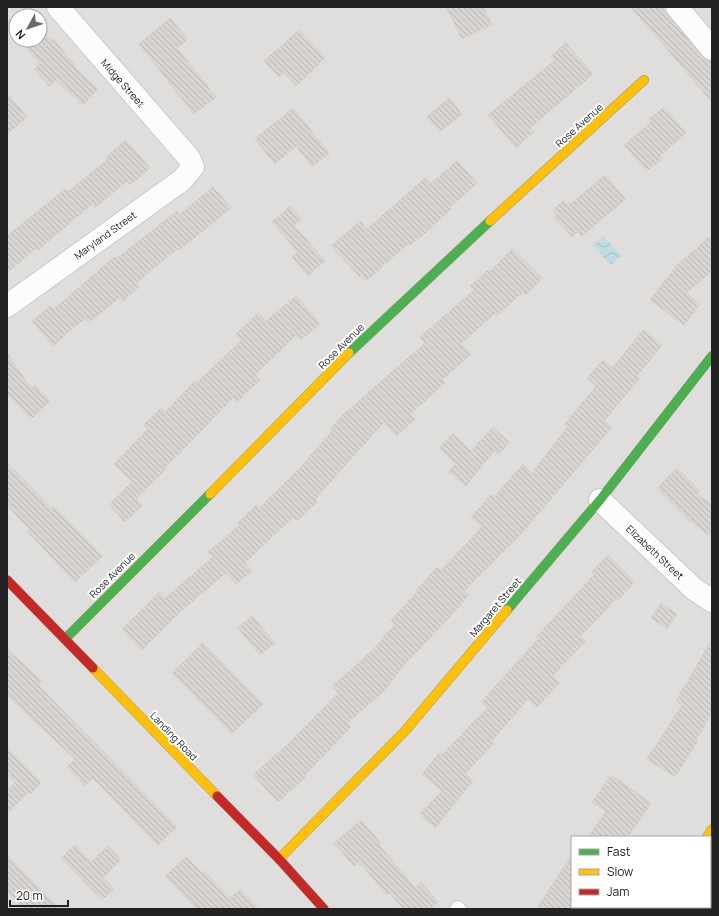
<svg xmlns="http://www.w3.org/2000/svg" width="719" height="916" font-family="Manrope,sans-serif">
<defs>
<pattern id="water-waves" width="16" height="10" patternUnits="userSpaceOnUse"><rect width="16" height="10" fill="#bfdbe3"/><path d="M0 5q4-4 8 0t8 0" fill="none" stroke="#a4bcc2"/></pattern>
<pattern id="building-back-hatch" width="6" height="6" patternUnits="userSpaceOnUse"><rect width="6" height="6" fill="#d7d4d2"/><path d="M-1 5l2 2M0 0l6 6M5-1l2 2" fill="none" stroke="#b8b6b4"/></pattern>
</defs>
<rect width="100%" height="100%" fill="#f0eeeb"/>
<path fill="#dfdedc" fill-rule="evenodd" d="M 7,7 L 712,7 L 712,909 L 7,909 ZM 16,16 L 40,16 L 40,40 L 16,40 ZM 572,837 L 710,837 L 710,907 L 572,907 Z"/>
<path fill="url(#water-waves)" d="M 603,236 L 621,255 L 611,265 L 593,246 Z"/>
<path fill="url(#building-back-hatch)" stroke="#d3d0cc" d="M 446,7 L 483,7 L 492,25 L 462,39 Z
M 631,7 L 662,7 L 702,57 L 710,61 L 712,63 L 712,102 Z
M 24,8 L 30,16 L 16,16 L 16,35 L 7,25 L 7,22 Z
M 170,18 L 188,39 L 177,48 L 216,97 L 194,114 L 139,44 Z
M 40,28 L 50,40 L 54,40 L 75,65 L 73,66 L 98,89 L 83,105 L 56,80 L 49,86 L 35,69 L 40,64 L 20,40 L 40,40 Z
M 299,30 L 325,58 L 296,86 L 284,73 L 279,77 L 264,61 Z
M 566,43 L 593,74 L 530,128 L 534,132 L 516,148 L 488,115 L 555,60 L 551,56 Z
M 7,93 L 27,117 L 7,134 Z
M 449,98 L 462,114 L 440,132 L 427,117 Z
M 664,107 L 686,133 L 660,156 L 662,159 L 647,171 L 624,145 L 651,122 L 649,119 Z
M 293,108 L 329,153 L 312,167 L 296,146 L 275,164 L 255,139 Z
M 126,140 L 150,168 L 130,185 L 127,181 L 95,208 L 92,204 L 38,250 L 36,248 L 7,273 L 7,236 L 65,189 L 68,192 L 108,159 L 106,157 Z
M 457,161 L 477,183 L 450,207 L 451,209 L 430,229 L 410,245 L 409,243 L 366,281 L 361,276 L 360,277 L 331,246 L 360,221 L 367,229 L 425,178 L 430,184 Z
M 605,175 L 626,199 L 582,236 L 577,232 L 572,237 L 554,217 L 557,215 L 553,210 L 563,200 L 567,205 L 569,203 L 571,204 Z
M 213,187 L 231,208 L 179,250 L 178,248 L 136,283 L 139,287 L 123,301 L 120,297 L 89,323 L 85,318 L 53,346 L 32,321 L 50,306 L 53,310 L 114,257 L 116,259 L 177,211 L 179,215 Z
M 290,206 L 301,219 L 294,225 L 325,261 L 308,276 L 292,257 L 298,252 L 272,222 Z
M 712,235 L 712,271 L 686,293 L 700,304 L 684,325 L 650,300 L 678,264 Z
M 512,249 L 542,278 L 526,295 L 523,292 L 497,316 L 495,313 L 461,344 L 471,354 L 442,380 L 445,383 L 410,414 L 415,419 L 397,436 L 384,422 L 315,499 L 317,502 L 297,521 L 293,517 L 245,563 L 252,571 L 236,584 L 226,573 L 182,610 L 142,650 L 122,629 L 159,592 L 165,598 L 213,557 L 208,552 L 240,525 L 238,523 L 256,505 L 259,508 L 300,468 L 332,431 L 330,429 L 346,412 L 425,343 L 420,337 L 474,290 L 470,286 L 488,270 L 490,272 Z
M 296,296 L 320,324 L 301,340 L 296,335 L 255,375 L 260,380 L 237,402 L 233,398 L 165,468 L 166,469 L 136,499 L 142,506 L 125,522 L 109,505 L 132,482 L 114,464 L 148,429 L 143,425 L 161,408 L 165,412 L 195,381 L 196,383 L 242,340 L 236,334 L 258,313 L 266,321 Z
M 643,330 L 662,345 L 637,376 L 640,378 L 604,421 L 612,427 L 522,533 L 464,591 L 469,595 L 449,618 L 405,664 L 384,691 L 347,723 L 351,727 L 305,775 L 306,777 L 278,802 L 253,775 L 290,742 L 338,693 L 332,686 L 373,650 L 395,624 L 391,620 L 418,591 L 417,590 L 437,567 L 441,570 L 482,527 L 471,517 L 491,495 L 494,497 L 523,464 L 532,473 L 568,426 L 565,424 L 596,386 L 587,378 L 603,360 L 612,368 Z
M 7,353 L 31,388 L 35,385 L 50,401 L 31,419 L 7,393 Z
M 493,427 L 509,442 L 498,455 L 494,451 L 466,486 L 449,472 L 455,464 L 439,448 L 453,433 L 471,451 Z
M 7,463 L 51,508 L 53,506 L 102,556 L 75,582 L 27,531 L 29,529 L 7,505 Z
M 677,468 L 700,491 L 697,494 L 712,505 L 712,537 L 690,521 L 657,488 Z
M 608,555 L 635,582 L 618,600 L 617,598 L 581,636 L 586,641 L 552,676 L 560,683 L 537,707 L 528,699 L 492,741 L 494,743 L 465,774 L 473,781 L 435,828 L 420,814 L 442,791 L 422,774 L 439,753 L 442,755 L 487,708 L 481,702 L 538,639 L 536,637 L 594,575 L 591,572 Z
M 661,603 L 677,614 L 667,629 L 651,618 Z
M 252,616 L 275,643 L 260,655 L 238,628 Z
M 712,639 L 712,712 L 696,740 L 698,741 L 675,777 L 647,759 L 682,705 L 676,701 Z
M 203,643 L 263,704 L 232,734 L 172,673 Z
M 7,649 L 42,681 L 38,685 L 177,827 L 158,845 L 93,778 L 85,786 L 67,767 L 75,759 L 7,695 Z
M 7,748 L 41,783 L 30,794 L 29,792 L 7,813 L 7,790 L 15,782 L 7,774 Z
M 611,775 L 651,803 L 628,837 L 588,837 L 606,811 L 592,802 Z
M 361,820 L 381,843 L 379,845 L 415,888 L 421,882 L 438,902 L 430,909 L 404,909 L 389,893 L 387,895 L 359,862 L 354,866 L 334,843 Z
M 75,845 L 91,862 L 108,846 L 121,860 L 103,877 L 114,889 L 102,900 L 61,858 Z
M 7,855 L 39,889 L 60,909 L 24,909 L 7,891 Z
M 572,855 L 572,909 L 536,909 L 555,881 Z
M 186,857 L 202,873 L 204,871 L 230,898 L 240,889 L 259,909 L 197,909 L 165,876 Z"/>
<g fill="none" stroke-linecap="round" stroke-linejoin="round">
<g stroke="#c9c8c7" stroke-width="14">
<path id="lane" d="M 456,909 L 458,907 L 460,909"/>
</g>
<g stroke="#c9c8c7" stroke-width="24">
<path id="street" d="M 677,7 L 712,49
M 7,306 L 182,180 L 193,167 L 189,158 L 58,7
M 600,500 L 694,589 L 712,601
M 700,907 L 703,909"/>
</g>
<g stroke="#999a82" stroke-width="10">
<path id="fast" d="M 349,353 L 490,221
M 507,610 L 600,500 L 712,356
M 65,639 L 210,494"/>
</g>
<g stroke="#999a82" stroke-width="10">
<path id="slow" d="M 490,221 L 644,80
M 210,494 L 349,353
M 93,668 L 217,796
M 707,837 L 712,829
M 279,859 L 405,731 L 507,610
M 660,909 L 661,907"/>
</g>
<g stroke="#999a82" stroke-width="10">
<path id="jam" d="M 7,580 L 93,668
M 217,796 L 279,859 L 324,909"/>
</g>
<use href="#lane" stroke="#fdfcfc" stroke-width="12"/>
<use href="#street" stroke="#fdfcfc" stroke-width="22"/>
<use href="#fast" stroke="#4caf50" stroke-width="9"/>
<use href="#slow" stroke="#ffc107" stroke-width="9"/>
<use href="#jam" stroke="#c62828" stroke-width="9"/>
</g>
<g text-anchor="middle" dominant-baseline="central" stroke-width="4" stroke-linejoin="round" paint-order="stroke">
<g font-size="10" fill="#222" stroke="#fff">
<text transform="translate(123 83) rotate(49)">Midge Street</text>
<text transform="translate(579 125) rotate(-42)">Rose Avenue</text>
<text transform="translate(105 235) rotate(-36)">Maryland Street</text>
<text transform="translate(341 346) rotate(-45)">Rose Avenue</text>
<text transform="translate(655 552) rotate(43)">Elizabeth Street</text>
<text transform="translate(112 575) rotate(-45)">Rose Avenue</text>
<text transform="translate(495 607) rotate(-50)">Margaret Street</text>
<text transform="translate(174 736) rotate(46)">Landing Road</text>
</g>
</g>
<rect width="719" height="916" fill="none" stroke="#222222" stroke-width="16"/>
<rect x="571" y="836" width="140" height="72" fill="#ffffff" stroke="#a7a7a7"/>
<rect x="579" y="849" width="20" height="6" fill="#4caf50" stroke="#a7a7a7"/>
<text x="607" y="856" font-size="12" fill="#222222">Fast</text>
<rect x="579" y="869" width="20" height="6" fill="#ffc107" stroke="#a7a7a7"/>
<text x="607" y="876" font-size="12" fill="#222222">Slow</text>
<rect x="579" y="889" width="20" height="6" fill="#c62828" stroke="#a7a7a7"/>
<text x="607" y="896" font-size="12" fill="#222222">Jam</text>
<g transform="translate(28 28) rotate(230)"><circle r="19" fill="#ffffff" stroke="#a7a7a7"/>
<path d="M0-3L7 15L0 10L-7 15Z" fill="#6a6968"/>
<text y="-6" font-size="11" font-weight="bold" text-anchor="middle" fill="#222222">N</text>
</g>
<path d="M10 900v6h58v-6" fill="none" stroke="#222222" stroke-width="2"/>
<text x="16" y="900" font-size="12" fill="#222222" stroke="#ffffff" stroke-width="3" paint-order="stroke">20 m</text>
</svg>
